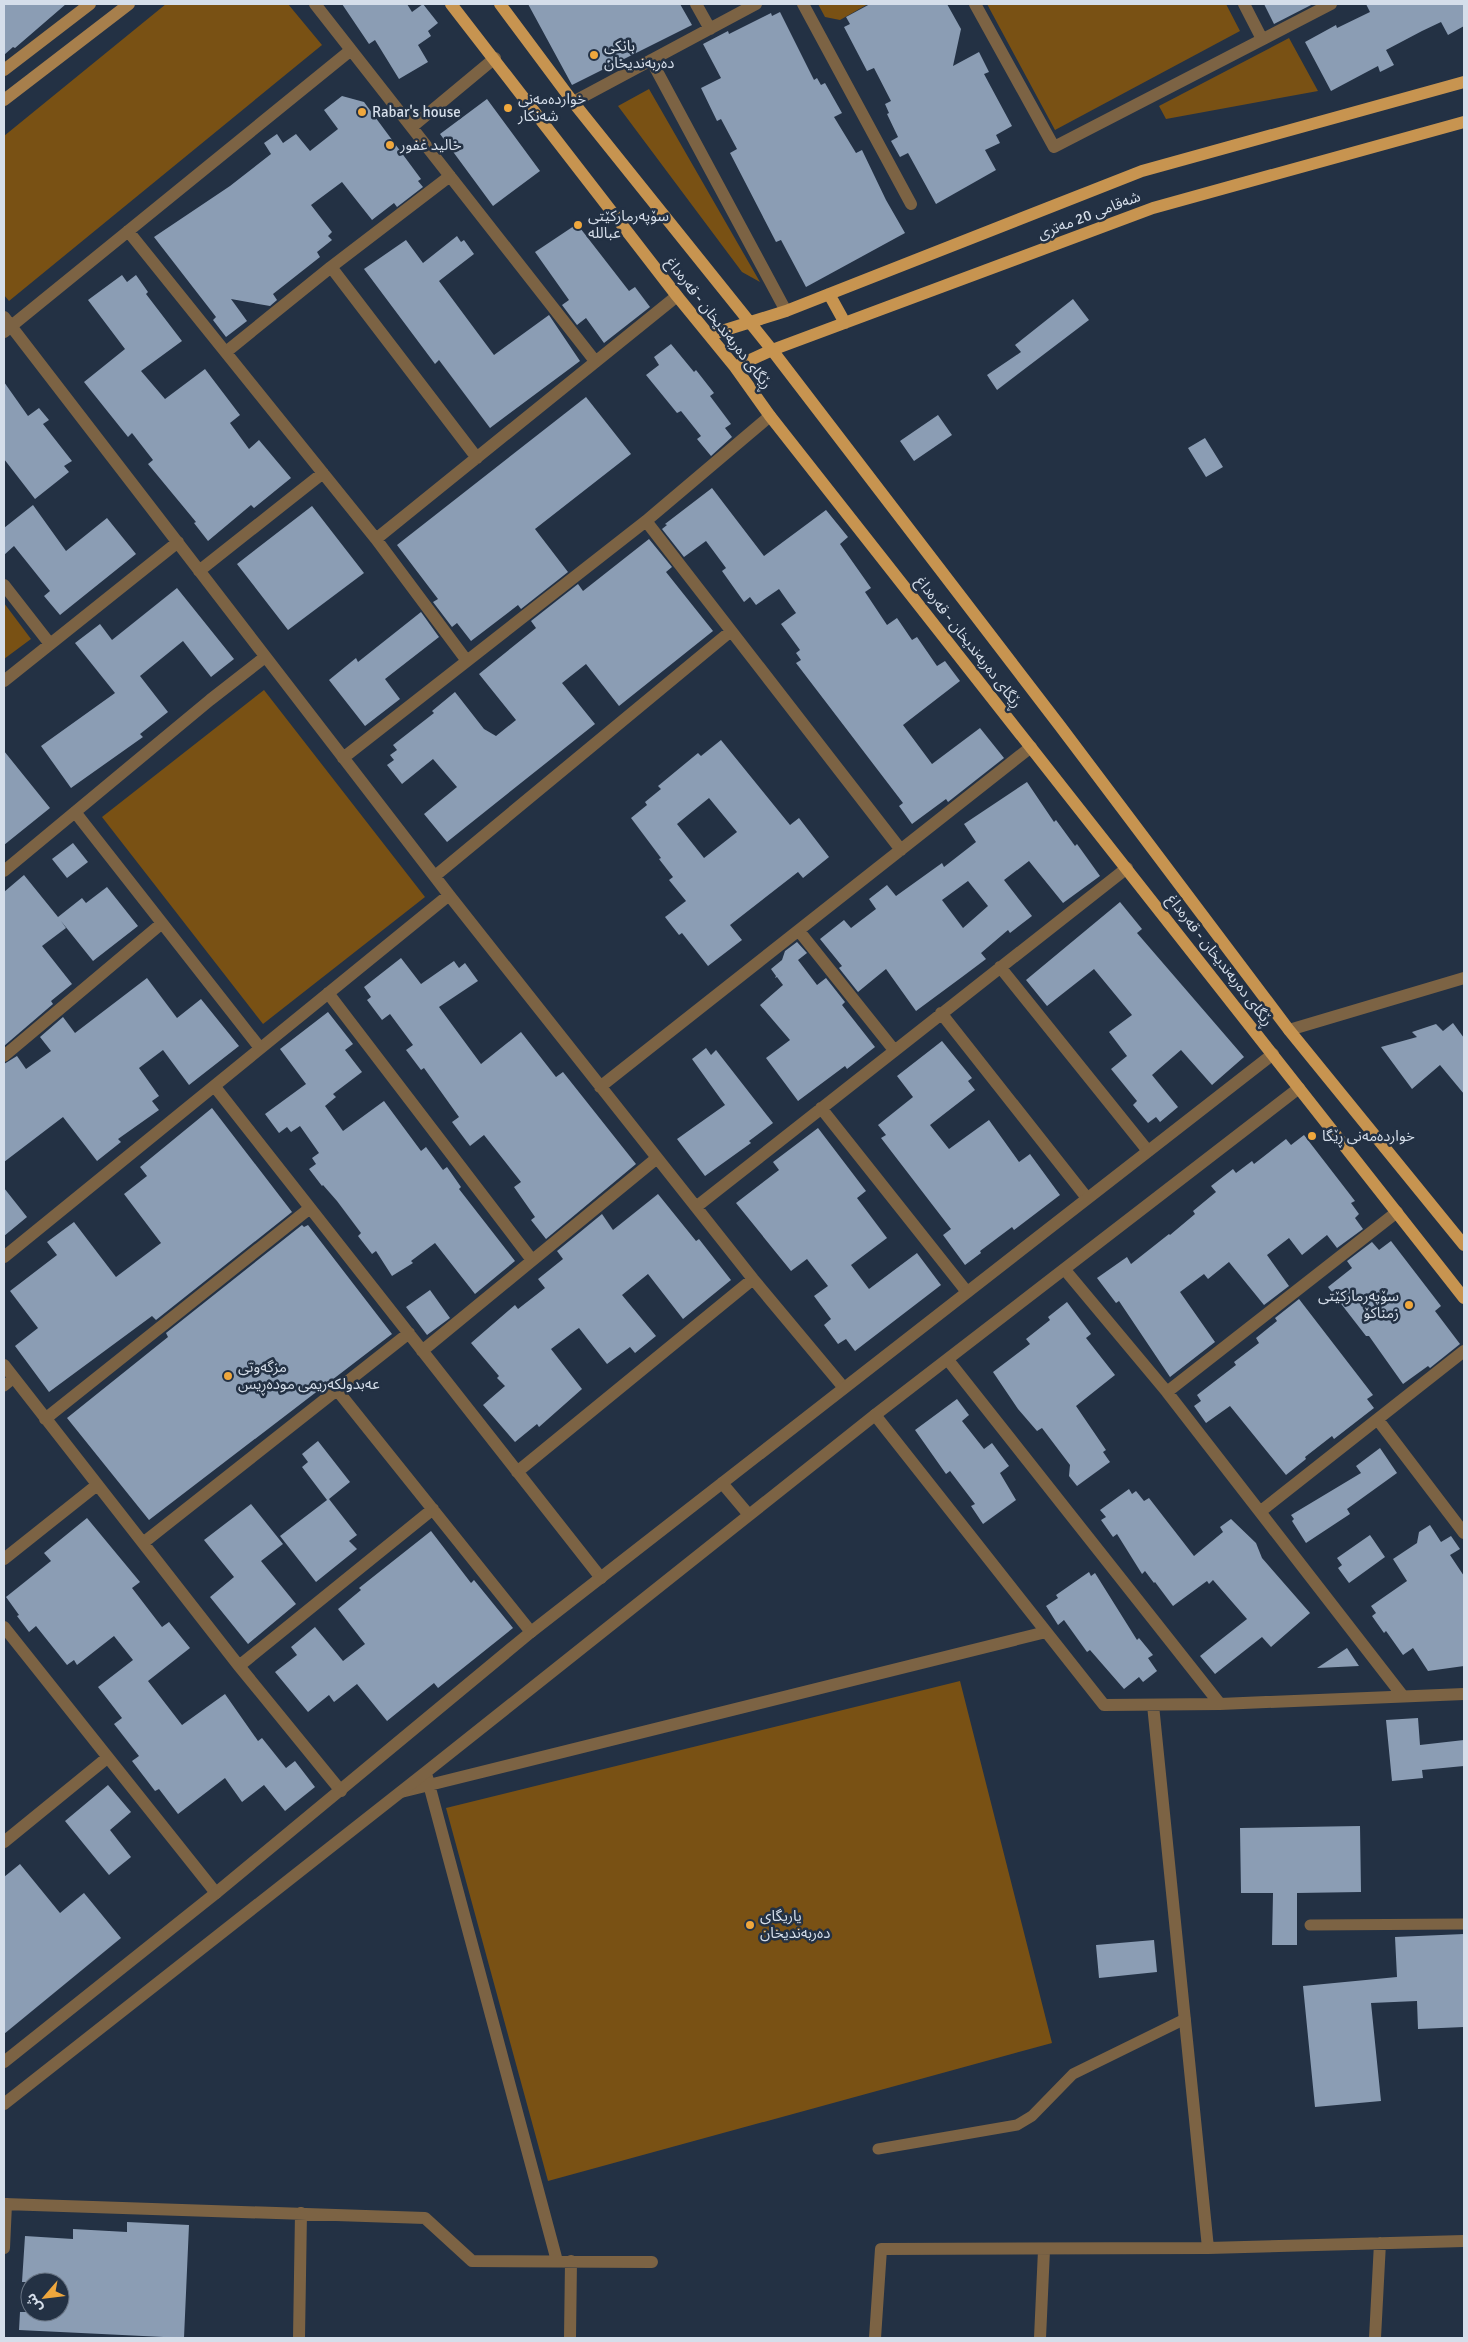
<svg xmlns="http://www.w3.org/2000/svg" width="1468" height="2342" font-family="Signika,'Noto Sans Arabic',sans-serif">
<rect width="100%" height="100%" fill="#233144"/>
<path fill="#795114" d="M 166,4 L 288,4 L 322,45 L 9,301 L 4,295 L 4,136 Z
M 818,4 L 868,4 L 840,20 L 825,17 Z
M 987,4 L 1226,4 L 1240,31 L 1055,130 Z
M 1289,38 L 1318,91 L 1166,119 L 1159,106 Z
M 649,89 L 760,282 L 742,272 L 618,106 Z
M 4,603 L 31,639 L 4,659 Z
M 264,690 L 425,897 L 263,1024 L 102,817 Z
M 960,1681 L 1052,2043 L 548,2181 L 446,1808 Z"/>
<path fill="#8b9db4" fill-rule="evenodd" d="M 4,4 L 66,4 L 15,48 L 13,47 L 4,55 Z
M 342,4 L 407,4 L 412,12 L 423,4 L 438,23 L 428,31 L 431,36 L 418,45 L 428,62 L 399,79 L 375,40 L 369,44 Z
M 528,4 L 680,4 L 692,25 L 572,85 Z
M 870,4 L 947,4 L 961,29 L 953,66 L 979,52 L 989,72 L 984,74 L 1012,126 L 996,135 L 1000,143 L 985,150 L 996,170 L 936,204 L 908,153 L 900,157 L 891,141 L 898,137 L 887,114 L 889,113 L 885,104 L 891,101 L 874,68 L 867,71 L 844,27 L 850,24 L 846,17 Z
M 1264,4 L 1313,4 L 1274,24 Z
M 1366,4 L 1464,4 L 1464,26 L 1448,35 L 1441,22 L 1422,31 L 1386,50 L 1394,65 L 1380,72 L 1378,66 L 1331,91 L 1305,42 L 1336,25 L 1337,28 L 1370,12 Z
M 780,12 L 814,80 L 817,78 L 821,85 L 825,83 L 842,113 L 834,117 L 856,153 L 862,150 L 886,200 L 905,233 L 806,287 L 781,240 L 776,242 L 730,153 L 737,149 L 721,119 L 717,121 L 701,88 L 721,78 L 703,44 L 728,31 L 729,34 L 771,13 L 772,16 Z
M 342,96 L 364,102 L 421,179 L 418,181 L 423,187 L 397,207 L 394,203 L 372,220 L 342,182 L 311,205 L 332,232 L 328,236 L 332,240 L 317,252 L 320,257 L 273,294 L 277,300 L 270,306 L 231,299 L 247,321 L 226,337 L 213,320 L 216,317 L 154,237 L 230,186 L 271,154 L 264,143 L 277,134 L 283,143 L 296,134 L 310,151 L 338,129 L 324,110 Z
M 487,99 L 540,171 L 493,206 L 440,134 Z
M 577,224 L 629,291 L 635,287 L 650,307 L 604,343 L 586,318 L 577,325 L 562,305 L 569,300 L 535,252 Z
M 457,236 L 461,242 L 464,240 L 474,254 L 439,281 L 494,355 L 549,315 L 580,361 L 490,428 L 439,360 L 435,364 L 364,269 L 406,240 L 423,263 Z
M 122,275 L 127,282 L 136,275 L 148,292 L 146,294 L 182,341 L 141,371 L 165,399 L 205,369 L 240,415 L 230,423 L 249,449 L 259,440 L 291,478 L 254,508 L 251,505 L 208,541 L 194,523 L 196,522 L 148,464 L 153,460 L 132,433 L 128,437 L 84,382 L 125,349 L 88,300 Z
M 1073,299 L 1089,320 L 997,390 L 987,375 L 1021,352 L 1015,345 Z
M 671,344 L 694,372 L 696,370 L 714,393 L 710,396 L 731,424 L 725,428 L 732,437 L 711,456 L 697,439 L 701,436 L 681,411 L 677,413 L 646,375 L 659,365 L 654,357 Z
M 4,382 L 28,416 L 39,408 L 49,420 L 43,424 L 72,461 L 64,466 L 69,472 L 35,499 L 4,459 Z
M 586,397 L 631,454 L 535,529 L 568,572 L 521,609 L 518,605 L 471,641 L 457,623 L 452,627 L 433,602 L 438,599 L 397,545 Z
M 938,415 L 952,435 L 914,461 L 900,441 Z
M 1205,438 L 1223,467 L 1206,477 L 1188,448 Z
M 712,488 L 764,556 L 826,510 L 848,537 L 840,544 L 871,588 L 865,592 L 887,625 L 897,618 L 912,640 L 917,637 L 937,666 L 945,661 L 960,681 L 903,725 L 932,764 L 980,728 L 1004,758 L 948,802 L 946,799 L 912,824 L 899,806 L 903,803 L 796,663 L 801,660 L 796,653 L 800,650 L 781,624 L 796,613 L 779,589 L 756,605 L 750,597 L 744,602 L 722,571 L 726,568 L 706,541 L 684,557 L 662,529 L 667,525 L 665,524 Z
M 33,505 L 66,551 L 107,518 L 136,554 L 60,615 L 44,596 L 50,591 L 14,546 L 4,555 L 4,528 Z
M 312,506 L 364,573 L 288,630 L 237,564 Z
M 649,539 L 672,567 L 666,572 L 713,631 L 619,706 L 586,664 L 562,683 L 595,724 L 447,842 L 424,814 L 457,787 L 433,759 L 402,784 L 387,765 L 394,760 L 390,755 L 397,750 L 393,745 L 434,713 L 432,711 L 455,692 L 484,729 L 496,736 L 516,720 L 479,674 L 536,628 L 531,621 L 578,584 L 583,591 Z
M 177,588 L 234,659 L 211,677 L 183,641 L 140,676 L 168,712 L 140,734 L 143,737 L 71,788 L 41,746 L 115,693 L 75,643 L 100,624 L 112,640 Z
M 421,612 L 439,637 L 385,679 L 400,699 L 365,726 L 329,680 L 356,658 L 358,662 Z
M 721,740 L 790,825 L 799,818 L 829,857 L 803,878 L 798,872 L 730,925 L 742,940 L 708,966 L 682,933 L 679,935 L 665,917 L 686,901 L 669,880 L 673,877 L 659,859 L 661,858 L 631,818 L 647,805 L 645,802 L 661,789 L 658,786 L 698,753 L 701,756 ZM 709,798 L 737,832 L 704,858 L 677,824 Z
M 4,751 L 50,808 L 4,845 Z
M 1027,782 L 1054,822 L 1056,820 L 1075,846 L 1077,844 L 1100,876 L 1063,903 L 1029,861 L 1004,880 L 1032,916 L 1010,933 L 1008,930 L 981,953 L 986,959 L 962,977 L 916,1011 L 886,969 L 858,992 L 839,968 L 842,966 L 820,939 L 844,920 L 851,928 L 876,909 L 869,899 L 887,885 L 896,896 L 942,863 L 944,867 L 976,842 L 964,824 ZM 968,881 L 988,906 L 963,928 L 942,900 Z
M 73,843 L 88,862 L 67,878 L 52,859 Z
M 24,875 L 58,917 L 82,898 L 86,903 L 107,887 L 138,926 L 93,961 L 61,921 L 66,928 L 42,946 L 72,984 L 51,1001 L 53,1004 L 4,1046 L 4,892 Z
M 1120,902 L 1142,929 L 1137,933 L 1244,1057 L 1212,1085 L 1181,1050 L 1152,1075 L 1178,1107 L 1160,1122 L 1156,1117 L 1148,1123 L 1133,1105 L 1137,1101 L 1111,1069 L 1127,1056 L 1109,1032 L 1132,1015 L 1094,969 L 1047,1006 L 1026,980 Z
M 797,942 L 807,953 L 798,960 L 817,985 L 826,978 L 845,1002 L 842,1005 L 875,1047 L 847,1069 L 845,1066 L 798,1101 L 766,1058 L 790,1040 L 760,1005 L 783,985 L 777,977 L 775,978 L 776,976 L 771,969 L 782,960 L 785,951 Z
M 401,958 L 421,984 L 454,961 L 459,968 L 465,963 L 478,981 L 439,1007 L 481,1064 L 521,1032 L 556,1077 L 563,1072 L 636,1164 L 546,1239 L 531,1220 L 535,1217 L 514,1187 L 521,1182 L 484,1135 L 470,1146 L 452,1122 L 459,1117 L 424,1068 L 421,1070 L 406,1050 L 413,1045 L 390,1014 L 382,1020 L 367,1000 L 371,997 L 364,987 Z
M 147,978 L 177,1018 L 201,999 L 239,1046 L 189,1085 L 163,1050 L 139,1068 L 159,1096 L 152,1101 L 159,1110 L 118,1139 L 121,1142 L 97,1161 L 63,1117 L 4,1162 L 4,1064 L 17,1056 L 26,1069 L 51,1051 L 40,1037 L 63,1017 L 75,1033 Z
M 328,1012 L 353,1044 L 345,1050 L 362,1072 L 333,1094 L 336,1097 L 325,1106 L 343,1131 L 384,1101 L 421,1151 L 426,1147 L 443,1170 L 447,1167 L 461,1187 L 459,1189 L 515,1261 L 475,1294 L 435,1243 L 411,1261 L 413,1263 L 392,1276 L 376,1251 L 372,1254 L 358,1236 L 361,1233 L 337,1201 L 323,1185 L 322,1186 L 309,1169 L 316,1164 L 312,1158 L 319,1153 L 300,1126 L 291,1132 L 287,1127 L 279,1133 L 265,1114 L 306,1084 L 280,1049 Z
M 1453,1023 L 1464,1038 L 1464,1094 L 1440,1065 L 1412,1089 L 1381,1047 L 1417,1037 L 1412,1032 L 1436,1024 L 1443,1031 Z
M 942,1041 L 972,1078 L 968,1081 L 975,1090 L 930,1125 L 949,1149 L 989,1120 L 1019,1162 L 1030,1154 L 1060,1195 L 1014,1230 L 1012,1227 L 980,1251 L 981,1253 L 965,1265 L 943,1235 L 951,1229 L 881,1138 L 886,1135 L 878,1125 L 913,1097 L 897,1076 Z
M 706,1048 L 711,1055 L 716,1050 L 773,1123 L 749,1141 L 751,1143 L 705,1176 L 677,1139 L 725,1105 L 692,1059 Z
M 212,1108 L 292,1212 L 156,1320 L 152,1316 L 49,1392 L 15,1346 L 38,1328 L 10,1291 L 57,1255 L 47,1242 L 74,1222 L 116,1277 L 161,1243 L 124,1194 L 147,1176 L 140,1167 Z
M 818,1128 L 866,1191 L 857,1198 L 887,1238 L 851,1265 L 869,1289 L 917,1253 L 941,1285 L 855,1351 L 846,1339 L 838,1344 L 824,1325 L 831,1319 L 814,1296 L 828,1286 L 807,1259 L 791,1271 L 736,1203 L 779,1170 L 773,1162 Z
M 1304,1135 L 1355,1201 L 1351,1203 L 1359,1214 L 1355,1218 L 1363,1229 L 1337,1248 L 1327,1235 L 1302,1255 L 1289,1238 L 1267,1255 L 1289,1286 L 1264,1305 L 1229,1262 L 1208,1279 L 1204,1274 L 1180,1292 L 1215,1342 L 1170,1377 L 1119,1301 L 1116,1303 L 1097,1278 L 1127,1257 L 1131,1264 L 1169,1234 L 1170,1235 L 1195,1214 L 1193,1211 L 1216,1192 L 1211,1186 L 1233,1169 L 1236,1173 L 1252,1161 L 1254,1164 L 1286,1139 L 1291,1145 Z
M 4,1188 L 27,1217 L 4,1236 Z
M 658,1194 L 696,1241 L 699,1239 L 731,1280 L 683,1319 L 648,1274 L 622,1295 L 656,1336 L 635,1353 L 630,1347 L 607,1364 L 579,1328 L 576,1330 L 551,1349 L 582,1389 L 539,1427 L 537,1424 L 515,1442 L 483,1405 L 505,1386 L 497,1378 L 499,1376 L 471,1343 L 515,1305 L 518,1309 L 545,1288 L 538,1279 L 563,1259 L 557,1251 L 602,1214 L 613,1230 Z
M 302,1225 L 304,1227 L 308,1225 L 392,1334 L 149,1520 L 67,1418 L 168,1337 L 166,1333 Z
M 1391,1241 L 1441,1306 L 1435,1311 L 1460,1344 L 1430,1368 L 1428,1366 L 1403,1384 L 1369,1336 L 1366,1336 L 1328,1287 L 1352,1268 L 1347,1261 L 1372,1242 L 1379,1250 Z
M 430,1290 L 450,1318 L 427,1335 L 406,1307 Z
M 1299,1299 L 1373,1395 L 1367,1399 L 1374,1408 L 1334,1439 L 1332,1436 L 1305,1457 L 1306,1459 L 1286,1475 L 1230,1406 L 1206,1423 L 1194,1406 L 1201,1401 L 1197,1395 L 1236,1365 L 1234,1362 L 1259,1343 L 1256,1338 L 1277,1321 L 1275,1318 Z
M 1067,1302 L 1091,1334 L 1086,1338 L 1115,1375 L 1076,1406 L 1106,1450 L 1103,1452 L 1110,1462 L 1077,1486 L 1069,1476 L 1070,1465 L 1042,1428 L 1037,1431 L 1018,1409 L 993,1372 L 1030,1344 L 1026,1339 L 1050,1320 L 1048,1317 Z
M 957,1399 L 969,1415 L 962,1421 L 984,1449 L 992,1443 L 1009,1466 L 1000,1473 L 1016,1500 L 983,1524 L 971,1506 L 975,1504 L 950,1471 L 946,1474 L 915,1430 Z
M 318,1441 L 350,1482 L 329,1499 L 357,1535 L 349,1541 L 357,1549 L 316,1582 L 280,1536 L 327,1500 L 302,1467 L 308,1462 L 302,1454 Z
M 1380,1448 L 1397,1473 L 1347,1509 L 1350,1514 L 1306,1543 L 1292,1521 L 1294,1519 L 1291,1515 L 1361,1473 L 1356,1466 Z
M 1129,1489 L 1132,1494 L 1136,1491 L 1144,1501 L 1149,1498 L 1194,1556 L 1223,1532 L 1220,1527 L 1231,1519 L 1256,1543 L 1262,1558 L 1310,1613 L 1271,1647 L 1262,1637 L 1215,1674 L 1200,1656 L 1247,1619 L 1213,1580 L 1209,1584 L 1207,1581 L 1173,1606 L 1155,1582 L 1154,1583 L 1145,1571 L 1142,1574 L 1117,1534 L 1113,1537 L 1101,1520 L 1106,1517 L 1100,1510 Z
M 251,1504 L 283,1544 L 261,1561 L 296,1604 L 248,1644 L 210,1597 L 234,1577 L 204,1540 Z
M 87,1518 L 140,1582 L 132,1588 L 162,1627 L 169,1622 L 190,1648 L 148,1681 L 182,1725 L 225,1694 L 258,1741 L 262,1738 L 286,1768 L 295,1761 L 315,1787 L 285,1811 L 264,1785 L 242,1802 L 225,1778 L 178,1814 L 159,1789 L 155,1791 L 132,1761 L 139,1756 L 114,1724 L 122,1718 L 98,1687 L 133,1660 L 114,1636 L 77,1665 L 74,1660 L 67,1665 L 36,1626 L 29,1632 L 17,1616 L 19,1615 L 6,1597 L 51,1561 L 44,1553 Z
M 1430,1525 L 1441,1542 L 1451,1536 L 1460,1549 L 1450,1555 L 1464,1576 L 1464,1666 L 1428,1671 L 1413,1648 L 1403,1655 L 1386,1631 L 1384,1633 L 1372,1616 L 1376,1613 L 1371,1606 L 1407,1581 L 1393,1559 L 1417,1543 L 1419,1532 Z
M 431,1531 L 471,1583 L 474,1580 L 513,1628 L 438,1688 L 434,1683 L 387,1721 L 357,1684 L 334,1702 L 329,1695 L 308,1712 L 275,1672 L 297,1655 L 291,1647 L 315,1627 L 343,1661 L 365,1644 L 338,1609 L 361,1590 L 359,1588 Z
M 1370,1535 L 1385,1557 L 1349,1583 L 1338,1568 L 1342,1565 L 1337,1558 Z
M 1089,1572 L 1091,1576 L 1095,1573 L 1137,1640 L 1139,1638 L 1153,1655 L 1148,1658 L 1157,1671 L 1143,1682 L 1139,1677 L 1124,1689 L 1090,1650 L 1087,1652 L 1064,1620 L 1058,1625 L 1046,1606 L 1058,1598 L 1056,1595 Z
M 1347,1648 L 1359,1666 L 1317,1668 Z
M 1418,1718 L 1420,1745 L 1464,1740 L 1464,1766 L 1422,1770 L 1423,1778 L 1392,1781 L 1386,1720 Z
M 108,1785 L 131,1812 L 110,1830 L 131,1857 L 109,1875 L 65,1821 Z
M 1360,1826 L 1361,1892 L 1297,1893 L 1297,1945 L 1272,1945 L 1273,1893 L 1241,1893 L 1240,1828 Z
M 20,1864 L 60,1913 L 84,1893 L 121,1938 L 4,2034 L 4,1877 Z
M 1464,1934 L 1464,2027 L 1418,2029 L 1417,2001 L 1371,2003 L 1381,2101 L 1315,2107 L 1303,1986 L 1397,1977 L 1395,1937 Z
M 1154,1940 L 1157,1972 L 1099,1978 L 1096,1945 Z
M 127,2222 L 189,2225 L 184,2338 L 19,2330 L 20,2312 L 60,2312 L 60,2282 L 22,2282 L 25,2236 L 73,2239 L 73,2229 L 127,2232 Z"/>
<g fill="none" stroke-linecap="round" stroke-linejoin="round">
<path stroke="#7c6344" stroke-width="11" d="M 4,1386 L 14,1378
M 1310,1925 L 1464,1924
M 878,2149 L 1017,2125 L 1032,2116 L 1073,2074 L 1185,2019"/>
<path stroke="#7c6344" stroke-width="12" d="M 315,4 L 595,361
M 696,4 L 710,29
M 803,4 L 911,204
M 975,4 L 1054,147 L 1331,4
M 1244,4 L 1262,39
M 651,60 L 786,311
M 573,102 L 756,4
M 412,127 L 495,58
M 128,231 L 376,539 L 467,661
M 331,267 L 477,458
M 4,317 L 449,895 L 753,1279 L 844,1388
M 4,332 L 351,50
M 226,352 L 331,267 L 450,176
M 646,521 L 901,850
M 376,539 L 677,296
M 199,571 L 323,473
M 4,585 L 50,644
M 4,681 L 178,542
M 343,758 L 646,521 L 770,416
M 75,812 L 260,1048
M 4,871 L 210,700 L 265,657
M 435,876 L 731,631
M 799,931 L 894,1050
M 1000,967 L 1148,1151
M 328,993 L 532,1260
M 941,1013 L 1087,1198
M 4,1056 L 161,924
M 215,1087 L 601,1578
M 600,1087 L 1031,747
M 821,1108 L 967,1292
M 696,1207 L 1127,868
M 4,1257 L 449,895
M 1065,1270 L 1167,1392 L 1402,1695
M 422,1351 L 657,1158
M 948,1360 L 1220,1704
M 4,1365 L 239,1666 L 341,1791
M 337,1390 L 531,1632
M 1167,1392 L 1397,1212
M 875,1415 L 1104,1705 L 1220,1704 L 1464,1694
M 45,1419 L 310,1208
M 1378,1420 L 1464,1533
M 517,1472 L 753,1279
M 1261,1511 L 1464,1351
M 143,1543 L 409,1333
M 4,1559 L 97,1485
M 4,1627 L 216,1893
M 239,1666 L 433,1509
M 1153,1705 L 1208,2248
M 427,1777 L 557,2261
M 401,1792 L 1046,1632
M 4,1842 L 107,1758
M 4,2204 L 425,2218 L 472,2261 L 652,2262
M 4,2248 L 6,2204
M 299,2338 L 301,2213
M 570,2338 L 571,2261
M 875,2338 L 881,2249 L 1208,2248 L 1464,2241
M 1040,2338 L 1044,2250
M 1375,2338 L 1380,2243"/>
<path stroke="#7c6344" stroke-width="12" d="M 1289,1030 L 1464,978
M 722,1483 L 749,1515
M 4,2062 L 216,1893 L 531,1632 L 1273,1054
M 4,2104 L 426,1772 L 875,1415 L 1299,1088"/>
<path stroke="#a77f4c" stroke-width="12" d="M 4,70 L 90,4
M 4,100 L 129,4"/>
<path stroke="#c79450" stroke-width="12" d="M 451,4 L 677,296 L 735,367 L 770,416 L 1464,1298
M 500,4 L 573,102 L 772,350 L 1060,726 L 1289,1030 L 1464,1245
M 829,294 L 845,323
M 709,335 L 786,311 L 1142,171 L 1464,82
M 735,367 L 772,350 L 1153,208 L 1464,122"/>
</g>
<g fill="#efa73d" stroke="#233144" stroke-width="2">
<circle cx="594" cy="55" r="5"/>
<circle cx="508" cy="108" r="5"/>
<circle cx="362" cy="112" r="5"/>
<circle cx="390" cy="145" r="5"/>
<circle cx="578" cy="225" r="5"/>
<circle cx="1312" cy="1136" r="5"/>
<circle cx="1409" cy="1305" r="5"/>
<circle cx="228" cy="1376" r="5"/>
<circle cx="750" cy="1925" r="5"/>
</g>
<g text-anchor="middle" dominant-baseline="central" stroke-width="5" stroke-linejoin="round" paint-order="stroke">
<g font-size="15" fill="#d5deea" stroke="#233144" text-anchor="start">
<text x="604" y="46">بانکی<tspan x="604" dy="17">دەربەندیخان</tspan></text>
<text x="518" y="99">خواردەمەنی<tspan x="518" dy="17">شەنکار</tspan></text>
<text x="372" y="112">Rabar's house</text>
<text x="400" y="145">خالید غفور</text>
<text x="588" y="216">سۆپه‌رماركێتى<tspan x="588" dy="17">عبالله</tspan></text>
<text x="1322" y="1136">خواردەمەنی ڕێگا</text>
<text x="1399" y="1296" text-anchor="end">سۆپەرمارکێتی<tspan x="1399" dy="17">زمناکۆ</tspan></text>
<text x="238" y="1367">مزگەوتی<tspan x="238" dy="17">عەبدولکەریمی مودەڕیس</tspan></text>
<text x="760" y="1916">یاریگاى<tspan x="760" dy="17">ده‌ربه‌ندیخان</tspan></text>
</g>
<g font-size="15" fill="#d5deea" stroke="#233144">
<text transform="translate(1089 215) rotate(-21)">شەقامی 20 مەتری</text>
<text transform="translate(719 323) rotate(52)">ڕێگای دەربەندیخان - قەرەداغ</text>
<text transform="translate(969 642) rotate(52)">ڕێگای دەربەندیخان - قەرەداغ</text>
<text transform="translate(1220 960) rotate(52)">ڕێگای دەربەندیخان - قەرەداغ</text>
</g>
</g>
<rect width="1468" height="2342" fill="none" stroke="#d5deea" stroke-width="10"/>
<g transform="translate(45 2297) rotate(242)"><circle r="24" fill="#233144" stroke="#6a7686"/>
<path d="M0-4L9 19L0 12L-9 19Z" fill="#efa73d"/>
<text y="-8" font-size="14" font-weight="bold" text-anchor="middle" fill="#d5deea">ش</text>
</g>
</svg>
